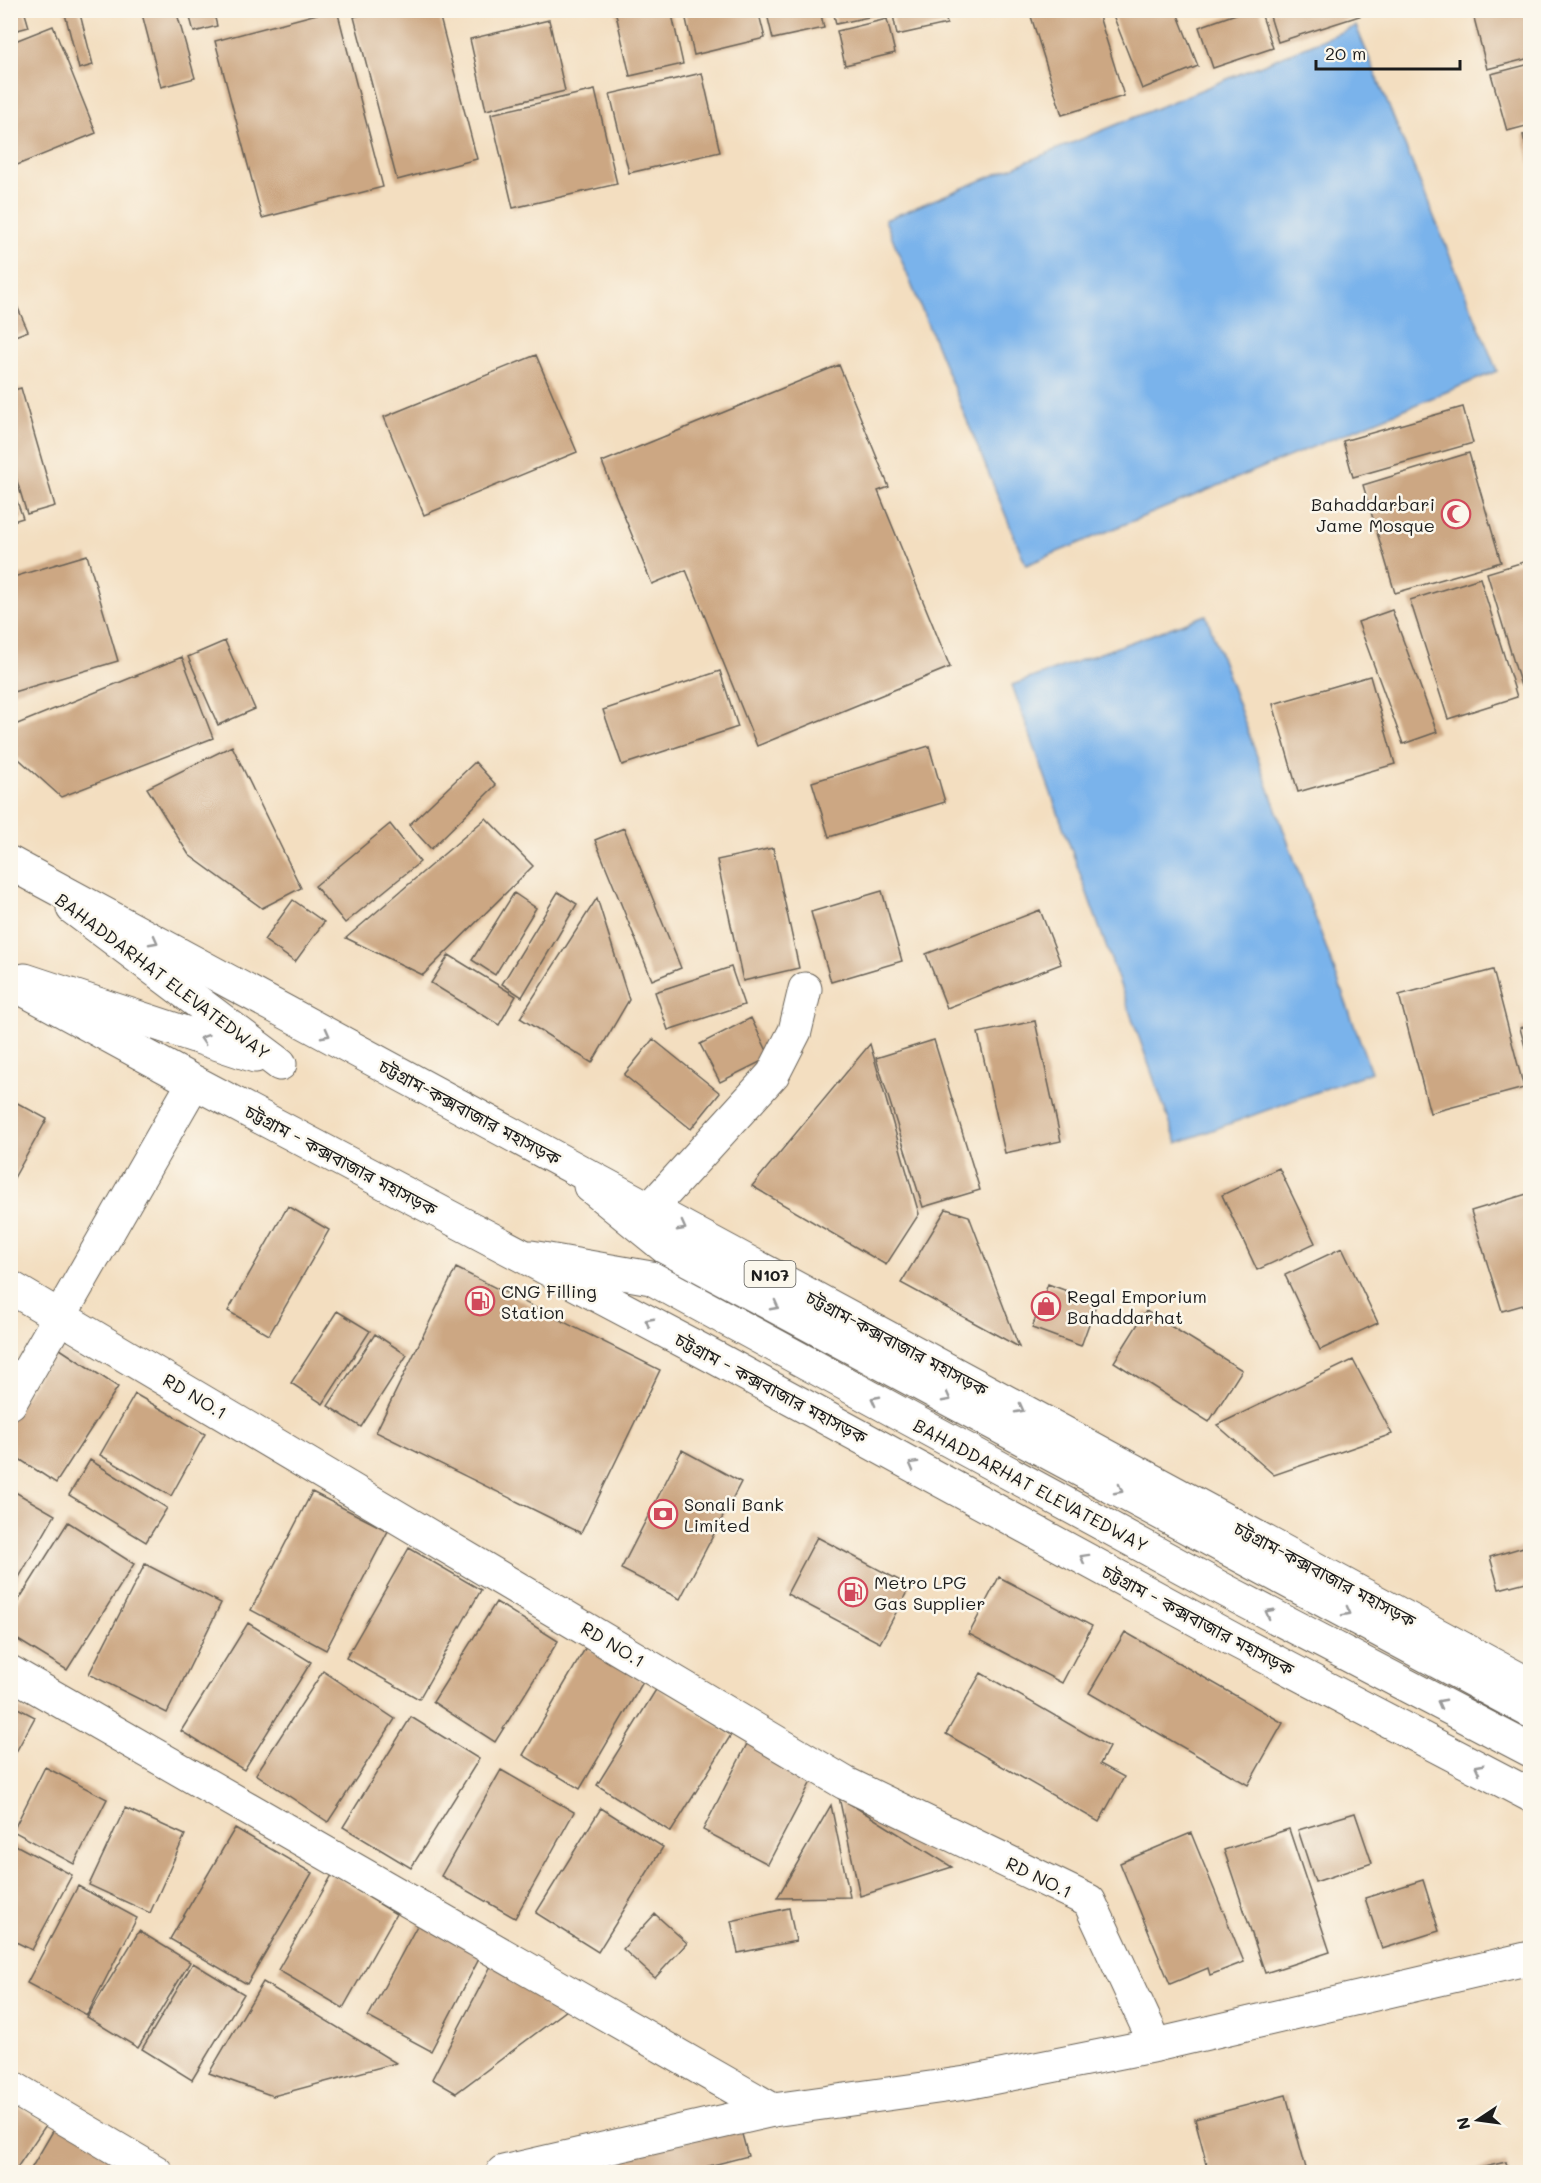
<svg xmlns="http://www.w3.org/2000/svg" width="1541" height="2183" font-family="Mali,'Noto Sans Bengali',sans-serif">
<rect width="100%" height="100%" fill="#fbf7ec"/>
<filter id="ink" filterUnits="userSpaceOnUse"><feTurbulence type="fractalNoise" baseFrequency=".0167" numOctaves="2"/><feDisplacementMap in="SourceGraphic" scale="12" xChannelSelector="R" yChannelSelector="G"/><feConvolveMatrix kernelMatrix="1 2 1 2 8 2 1 2 1" color-interpolation-filters="sRGB"/></filter>
<filter id="wash" filterUnits="userSpaceOnUse"><feTurbulence type="fractalNoise" baseFrequency=".008" numOctaves="4" result="noise"/><feDisplacementMap in="SourceGraphic" scale="24" xChannelSelector="R" yChannelSelector="G"/><feGaussianBlur stdDeviation="1.35" result="paint"/><feColorMatrix in="noise" values="0 0 0 0 0 0 0 0 0 0 0 0 0 0 0 0 0 1.4 0 .05"/><feComposite in="paint" operator="in"/></filter>
<g filter="url(#wash)">
<rect width="100%" height="100%" fill="#f3dec0"/>
<path fill="#7ab3eb" stroke="#4b6884" stroke-width="1.5" d="M 1356,26 L 1497,371 L 1026,565 L 885,220 Z
M 1206,615 L 1371,1072 L 1177,1143 L 1012,685 Z"/>
<g id="blocks">
<path fill="#cca783" d="M 10,10 L 24,10 L 29,27 L 10,32 Z
M 64,10 L 79,10 L 93,65 L 79,69 Z
M 141,10 L 176,10 L 195,78 L 161,87 Z
M 188,10 L 213,10 L 217,26 L 194,32 Z
M 332,10 L 337,10 L 383,187 L 262,218 L 215,41 Z
M 377,10 L 438,10 L 477,159 L 397,180 L 354,17 Z
M 615,10 L 671,10 L 683,64 L 630,76 Z
M 684,10 L 758,10 L 765,38 L 694,55 Z
M 766,10 L 820,10 L 824,28 L 773,39 Z
M 833,10 L 877,10 L 878,15 L 836,24 Z
M 892,10 L 944,10 L 947,24 L 897,35 Z
M 1029,10 L 1097,10 L 1124,96 L 1062,115 Z
M 1111,10 L 1176,10 L 1198,66 L 1142,89 Z
M 1247,10 L 1260,10 L 1273,48 L 1213,68 L 1199,27 Z
M 1278,10 L 1375,10 L 1375,11 L 1278,42 L 1269,13 Z
M 1472,10 L 1530,10 L 1530,58 L 1487,69 Z
M 887,19 L 895,53 L 845,65 L 837,31 Z
M 549,20 L 565,91 L 486,110 L 470,39 Z
M 53,26 L 96,133 L 10,168 L 10,43 Z
M 1530,64 L 1530,125 L 1507,131 L 1491,74 Z
M 702,73 L 720,152 L 629,173 L 610,94 Z
M 595,90 L 617,184 L 513,208 L 491,114 Z
M 1530,134 L 1530,165 L 1523,135 Z
M 10,290 L 28,331 L 10,338 Z
M 536,355 L 577,452 L 424,515 L 384,417 Z
M 839,365 L 889,487 L 878,491 L 950,667 L 757,746 L 686,570 L 652,584 L 602,462 Z
M 21,388 L 55,506 L 27,514 L 10,458 L 10,391 Z
M 1463,407 L 1473,443 L 1353,477 L 1343,441 Z
M 1469,453 L 1501,562 L 1395,593 L 1363,485 Z
M 10,482 L 23,518 L 10,522 Z
M 87,555 L 118,661 L 10,693 L 10,578 Z
M 1530,560 L 1530,683 L 1521,686 L 1487,573 Z
M 1480,578 L 1517,697 L 1448,719 L 1410,600 Z
M 1392,610 L 1437,732 L 1403,744 L 1358,622 Z
M 225,641 L 255,709 L 218,725 L 188,657 Z
M 182,657 L 213,738 L 61,797 L 10,751 L 10,727 Z
M 720,671 L 738,727 L 622,765 L 603,710 Z
M 1370,676 L 1395,764 L 1298,792 L 1273,704 Z
M 232,746 L 301,888 L 262,908 L 189,855 L 147,788 Z
M 929,746 L 945,802 L 829,837 L 812,782 Z
M 475,762 L 496,785 L 431,849 L 409,825 Z
M 486,818 L 533,866 L 423,975 L 346,938 Z
M 390,824 L 420,862 L 345,923 L 315,886 Z
M 624,828 L 681,968 L 652,980 L 595,840 Z
M 773,848 L 799,968 L 743,981 L 717,860 Z
M 882,891 L 902,961 L 831,982 L 811,912 Z
M 558,892 L 577,904 L 522,997 L 502,984 Z
M 514,893 L 536,908 L 495,975 L 472,960 Z
M 597,898 L 629,1000 L 592,1063 L 520,1018 Z
M 293,900 L 324,922 L 295,962 L 264,940 Z
M 1040,910 L 1061,964 L 947,1008 L 926,954 Z
M 449,955 L 516,996 L 499,1025 L 431,983 Z
M 731,967 L 744,1005 L 668,1030 L 655,992 Z
M 1493,970 L 1524,1088 L 1430,1113 L 1399,995 Z
M 751,1018 L 770,1057 L 720,1082 L 700,1044 Z
M 1035,1021 L 1061,1141 L 1005,1153 L 978,1033 Z
M 1530,1025 L 1530,1065 L 1520,1028 Z
M 653,1039 L 720,1093 L 691,1129 L 624,1075 Z
M 934,1040 L 980,1190 L 923,1207 L 876,1058 Z
M 870,1044 L 919,1214 L 886,1265 L 752,1186 Z
M 10,1099 L 47,1119 L 10,1185 Z
M 1279,1168 L 1315,1243 L 1257,1270 L 1222,1195 Z
M 1530,1193 L 1530,1303 L 1502,1311 L 1471,1211 Z
M 288,1206 L 329,1230 L 269,1335 L 228,1311 Z
M 946,1209 L 969,1216 L 1019,1347 L 901,1283 Z
M 1342,1248 L 1378,1323 L 1320,1350 L 1285,1275 Z
M 456,1268 L 660,1370 L 581,1533 L 376,1432 Z
M 1048,1284 L 1097,1302 L 1081,1346 L 1032,1328 Z
M 337,1311 L 370,1331 L 323,1404 L 291,1383 Z
M 1146,1311 L 1242,1370 L 1209,1422 L 1114,1362 Z
M 375,1334 L 407,1355 L 361,1427 L 328,1406 Z
M 57,1347 L 118,1387 L 56,1483 L 10,1453 L 10,1420 Z
M 1353,1360 L 1392,1434 L 1274,1475 L 1217,1425 Z
M 135,1394 L 205,1434 L 171,1496 L 100,1455 Z
M 682,1450 L 741,1482 L 680,1599 L 621,1569 Z
M 90,1460 L 167,1508 L 146,1542 L 69,1495 Z
M 10,1489 L 55,1515 L 10,1593 Z
M 312,1492 L 388,1531 L 326,1650 L 251,1610 Z
M 68,1522 L 134,1564 L 67,1670 L 10,1635 L 10,1614 Z
M 817,1537 L 910,1586 L 880,1643 L 787,1594 Z
M 1530,1545 L 1530,1581 L 1499,1589 L 1490,1557 Z
M 409,1548 L 481,1590 L 419,1699 L 346,1658 Z
M 145,1564 L 221,1603 L 167,1713 L 89,1674 Z
M 999,1577 L 1092,1626 L 1062,1683 L 969,1634 Z
M 496,1602 L 558,1641 L 495,1742 L 433,1702 Z
M 248,1623 L 311,1662 L 244,1770 L 181,1731 Z
M 1125,1632 L 1283,1723 L 1248,1785 L 1089,1693 Z
M 586,1647 L 643,1682 L 580,1789 L 523,1755 Z
M 323,1671 L 395,1719 L 328,1822 L 256,1774 Z
M 981,1673 L 1109,1747 L 1100,1764 L 1124,1777 L 1099,1822 L 946,1734 Z
M 657,1688 L 731,1735 L 671,1832 L 597,1785 Z
M 10,1704 L 35,1717 L 10,1763 Z
M 411,1717 L 479,1759 L 411,1868 L 343,1827 Z
M 748,1742 L 814,1776 L 768,1864 L 703,1830 Z
M 45,1767 L 107,1799 L 74,1864 L 13,1831 Z
M 501,1770 L 574,1812 L 515,1918 L 441,1876 Z
M 839,1797 L 952,1867 L 860,1896 Z
M 831,1805 L 850,1897 L 777,1898 Z
M 125,1808 L 185,1835 L 150,1913 L 89,1885 Z
M 601,1808 L 663,1847 L 598,1952 L 536,1913 Z
M 1355,1813 L 1372,1863 L 1315,1882 L 1298,1830 Z
M 235,1828 L 312,1873 L 247,1984 L 170,1939 Z
M 1289,1829 L 1330,1952 L 1265,1973 L 1224,1850 Z
M 1191,1833 L 1244,1962 L 1210,1975 L 1208,1968 L 1170,1984 L 1120,1863 Z
M 10,1842 L 72,1875 L 32,1950 L 10,1939 Z
M 332,1875 L 396,1914 L 343,2008 L 278,1970 Z
M 1423,1880 L 1439,1931 L 1382,1949 L 1365,1898 Z
M 78,1886 L 137,1918 L 87,2015 L 27,1983 Z
M 789,1908 L 796,1941 L 738,1953 L 731,1921 Z
M 655,1914 L 687,1943 L 655,1978 L 623,1949 Z
M 419,1922 L 481,1955 L 431,2051 L 368,2017 Z
M 139,1931 L 190,1962 L 138,2048 L 87,2017 Z
M 193,1963 L 244,1994 L 192,2080 L 142,2049 Z
M 492,1964 L 567,2010 L 456,2093 L 432,2079 Z
M 263,1982 L 396,2063 L 273,2096 L 209,2073 Z
M 1286,2095 L 1307,2172 L 1209,2172 L 1195,2119 Z
M 10,2101 L 46,2125 L 14,2172 L 10,2172 Z
M 60,2119 L 155,2172 L 29,2172 Z
M 740,2127 L 748,2156 L 686,2172 L 593,2172 L 591,2166 Z
M 1506,2162 L 1509,2172 L 1463,2172 Z"/>
</g>
</g>
<g filter="url(#ink)">
<use href="#blocks" fill-opacity="0" stroke="#676055" stroke-width="1.5"/>
<g fill="none" stroke-linecap="round" stroke-linejoin="round">
<g stroke="#676055" stroke-width="35">
<path id="minor" d="M 650,1209 L 773,1074 L 795,1031 L 805,989
M 10,1287 L 845,1783 L 1089,1901 L 1156,2045
M 10,1403 L 194,1082
M 10,1672 L 773,2110
M 10,2086 L 156,2172"/>
</g>
<g stroke="#676055" stroke-width="35">
<path id="tertiary" d="M 503,2172 L 773,2110 L 966,2083 L 1156,2045 L 1530,1958"/>
</g>
<g stroke="#676055" stroke-width="35">
<path id="primary" d="M 73,908 L 280,1064
M 25,980 L 255,1056
M 590,1186 L 665,1247 L 1530,1711
M 531,1257 L 651,1278 L 1224,1590 L 1530,1750"/>
</g>
<g stroke="#676055" stroke-width="35">
<path id="trunk" d="M 10,863 L 1530,1685
M 10,982 L 194,1082 L 716,1358 L 1234,1640 L 1530,1795"/>
</g>
<use href="#minor" stroke="#fff" stroke-width="33"/>
<use href="#tertiary" stroke="#fff" stroke-width="33"/>
<use href="#primary" stroke="#fff" stroke-width="33"/>
<use href="#trunk" stroke="#fff" stroke-width="33"/>
</g>
<defs><path id="oneway-chevron" d="M-2-3.5L2.5 0L-2 3.5" fill="none" stroke-width="1.6" stroke-linecap="round" stroke-linejoin="round" transform="scale(1.5)"/></defs>
<g stroke="#999">
<use href="#oneway-chevron" transform="translate(154 941) rotate(28)"/>
<use href="#oneway-chevron" transform="translate(326 1034) rotate(28)"/>
<use href="#oneway-chevron" transform="translate(204 1039) rotate(-162)"/>
<use href="#oneway-chevron" transform="translate(682 1227) rotate(28)"/>
<use href="#oneway-chevron" transform="translate(775 1306) rotate(28)"/>
<use href="#oneway-chevron" transform="translate(649 1322) rotate(-152)"/>
<use href="#oneway-chevron" transform="translate(947 1398) rotate(28)"/>
<use href="#oneway-chevron" transform="translate(875 1400) rotate(-152)"/>
<use href="#oneway-chevron" transform="translate(1020 1409) rotate(28)"/>
<use href="#oneway-chevron" transform="translate(913 1465) rotate(-151)"/>
<use href="#oneway-chevron" transform="translate(1119 1490) rotate(28)"/>
<use href="#oneway-chevron" transform="translate(1084 1558) rotate(-151)"/>
<use href="#oneway-chevron" transform="translate(1347 1612) rotate(28)"/>
<use href="#oneway-chevron" transform="translate(1269 1613) rotate(-152)"/>
<use href="#oneway-chevron" transform="translate(1441 1703) rotate(-152)"/>
<use href="#oneway-chevron" transform="translate(1479 1768) rotate(-152)"/>
</g>
</g>
<defs>
<g id="mosque-ring" transform="scale(1.5)"><circle r="9.5" fill="#fbf7ec" stroke="#d1495b" stroke-width="1.5"/><path d="M3.5-4.9A6 6 0 1 0 3.5 4.9A5 5 0 1 1 3.5-4.9Z" fill="#d1495b"/></g>
<g id="fuel-ring" transform="scale(1.5)"><circle r="9.5" fill="#fbf7ec" stroke="#d1495b" stroke-width="1.5"/><path d="M-5.5-6h7V0h2V4h1.3V-2.5L3-4.5l.8-.8L6-3V5H2.5V1h-1V6h-7ZM-4.2-4.7v3.2H.2V-4.7Z" fill="#d1495b"/></g>
<g id="shop-ring" transform="scale(1.5)"><circle r="9.5" fill="#fbf7ec" stroke="#d1495b" stroke-width="1.5"/><path d="M-5-2.5h2.3a2.7 3.5 0 0 1 5.4 0H5L5.5 6h-11ZM-1.5-2.5h3a1.5 2.3 0 0 0-3 0Z" fill="#d1495b"/></g>
<g id="bank-ring" transform="scale(1.5)"><circle r="9.5" fill="#fbf7ec" stroke="#d1495b" stroke-width="1.5"/><path d="M-6-4H6V4H-6ZM0-2.3a2.3 2.3 0 1 0 0 4.6a2.3 2.3 0 1 0 0-4.6Z" fill="#d1495b"/></g>
</defs>
<g fill-rule="evenodd">
<use href="#mosque-ring" x="1456" y="514"/>
<use href="#fuel-ring" x="480" y="1301"/>
<use href="#shop-ring" x="1046" y="1306"/>
<use href="#bank-ring" x="663" y="1514"/>
<use href="#fuel-ring" x="853" y="1592"/>
</g>
<g text-anchor="middle" dominant-baseline="central" stroke-width="5" stroke-linejoin="round" paint-order="stroke">
<rect fill="#fbf7ec" stroke="#5f5e5a" stroke-width="1.5" x="744.5" y="1261" width="51" height="26" rx="4.5"/>
<g font-size="16" font-weight="bold" fill="#1c1c1c">
<text x="770" y="1274">N107</text>
</g>
<g font-size="18" fill="#1c1c1c" stroke="#fbf7ec" text-anchor="start">
<text x="1435" y="504" text-anchor="end">Bahaddarbari<tspan x="1435" dy="21">Jame Mosque</tspan></text>
<text x="501" y="1291">CNG Filling<tspan x="501" dy="21">Station</tspan></text>
<text x="1067" y="1296">Regal Emporium<tspan x="1067" dy="21">Bahaddarhat</tspan></text>
<text x="684" y="1504">Sonali Bank<tspan x="684" dy="21">Limited</tspan></text>
<text x="874" y="1582">Metro LPG<tspan x="874" dy="21">Gas Supplier</tspan></text>
</g>
<g font-size="18" fill="#1c1c1c" stroke="#fbf7ec">
<text transform="translate(163 976) rotate(37)">BAHADDARHAT ELEVATEDWAY</text>
<text transform="translate(470 1112) rotate(28)">চট্টগ্রাম-কক্সবাজার মহাসড়ক</text>
<text transform="translate(341 1160) rotate(28)">চট্টগ্রাম - কক্সবাজার মহাসড়ক</text>
<text transform="translate(897 1343) rotate(28)">চট্টগ্রাম-কক্সবাজার মহাসড়ক</text>
<text transform="translate(771 1388) rotate(28)">চট্টগ্রাম - কক্সবাজার মহাসড়ক</text>
<text transform="translate(195 1396) rotate(31)">RD NO.1</text>
<text transform="translate(1031 1485) rotate(28)">BAHADDARHAT ELEVATEDWAY</text>
<text transform="translate(1325 1574) rotate(28)">চট্টগ্রাম-কক্সবাজার মহাসড়ক</text>
<text transform="translate(1198 1620) rotate(28)">চট্টগ্রাম - কক্সবাজার মহাসড়ক</text>
<text transform="translate(613 1644) rotate(31)">RD NO.1</text>
<text transform="translate(1039 1877) rotate(26)">RD NO.1</text>
</g>
</g>
<rect width="1541" height="2183" fill="none" stroke="#fbf7ec" stroke-width="36"/>
<g transform="translate(1478 2120) rotate(257)" stroke="#fbf7ec" stroke-width="4.5" paint-order="stroke">
<path d="M0-4.5L10 22L0 15L-10 22Z" fill="#1c1c1c"/>
<text y="-9" font-size="16" font-weight="bold" text-anchor="middle" fill="#1c1c1c">N</text>
</g>
<path d="M1316 60v9h144v-9" fill="none" stroke="#1c1c1c" stroke-width="3"/>
<text x="1325" y="60" font-size="18" fill="#1c1c1c" stroke="#fbf7ec" stroke-width="4.5" paint-order="stroke">20 m</text>
</svg>
